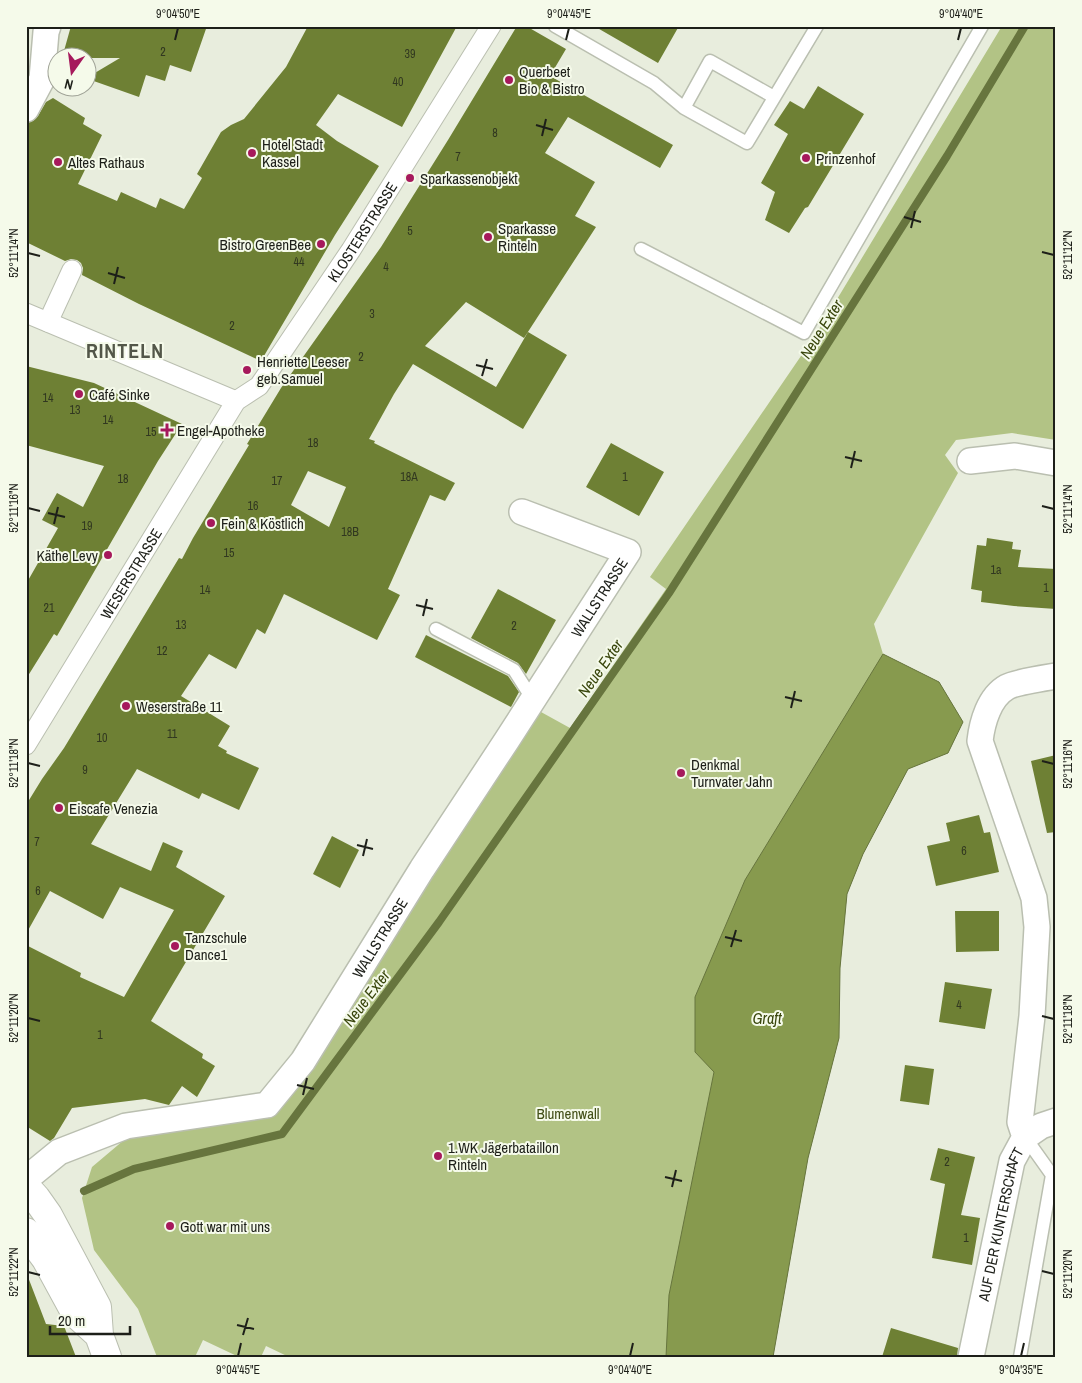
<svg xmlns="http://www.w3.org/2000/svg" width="1082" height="1383" font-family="'Archivo Narrow',sans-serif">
<rect width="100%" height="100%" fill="#e8eddd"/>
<path fill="#b2c385" d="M 1002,26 L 1056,26 L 1056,440 L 1012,433 L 956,440 L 945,455 L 958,473 L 874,624 L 883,654 L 939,682 L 963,722 L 948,753 L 908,769 L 863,854 L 847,894 L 840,968 L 839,1038 L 808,1158 L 773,1357 L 289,1357 L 266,1346 L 261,1357 L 239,1357 L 203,1340 L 195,1357 L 157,1357 L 138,1309 L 94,1250 L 82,1198 L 92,1167 L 137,1129 L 264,1118 L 404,915 L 541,712 L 570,728 L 666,589 L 650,577 L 816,334 Z"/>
<path fill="#879a4e" stroke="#67753e" d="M 883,654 L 939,682 L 963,722 L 948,753 L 908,769 L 863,854 L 847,894 L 840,968 L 839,1038 L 808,1158 L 773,1357 L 666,1357 L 669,1295 L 714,1072 L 695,1052 L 695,997 L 745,880 Z"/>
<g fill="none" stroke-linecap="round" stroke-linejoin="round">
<path stroke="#67753e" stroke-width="8" d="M 84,1191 L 134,1169 L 282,1134 L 439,922 L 669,593 L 947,156 L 1025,26"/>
</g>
<path fill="#6e8034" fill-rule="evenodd" d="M 71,26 L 207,26 L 191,72 L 170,65 L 165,81 L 146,75 L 139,97 L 88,79 L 88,77 L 120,58 L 62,58 Z
M 308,26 L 457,26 L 402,127 L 338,94 L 316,125 L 337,141 L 379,166 L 335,235 L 261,361 L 139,304 L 82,275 L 83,268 L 81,263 L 77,260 L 71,259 L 65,261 L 26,242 L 26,123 L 33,121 L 38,116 L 46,102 L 53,98 L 85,118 L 83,124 L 102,135 L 78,184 L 117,201 L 121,192 L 156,208 L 160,198 L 184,209 L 202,178 L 197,174 L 221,132 L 231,125 L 244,119 L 286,67 Z
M 517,26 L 526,26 L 566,49 L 550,76 L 673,145 L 660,168 L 568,117 L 545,153 L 595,182 L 575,216 L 596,227 L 524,338 L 466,302 L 425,346 L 496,387 L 528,332 L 567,355 L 523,429 L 413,364 L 394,394 L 369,439 L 375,441 L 374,443 L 455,483 L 445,501 L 430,495 L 388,589 L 400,595 L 377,640 L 284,594 L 265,634 L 257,629 L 236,669 L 209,654 L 181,696 L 230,726 L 218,746 L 227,751 L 226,753 L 259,768 L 239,810 L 202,793 L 199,799 L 137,769 L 91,844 L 151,871 L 163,842 L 183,851 L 176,867 L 225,896 L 151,1021 L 203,1054 L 202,1058 L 215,1066 L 197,1097 L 182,1086 L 169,1105 L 145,1099 L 72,1108 L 54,1138 L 50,1141 L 26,1126 L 26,945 L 81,973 L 80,977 L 124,997 L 174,910 L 120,887 L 103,919 L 50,891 L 26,934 L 26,805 L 42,779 L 64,748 L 179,558 L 182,559 L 193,538 L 249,445 L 247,444 L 281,388 L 381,247 L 448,140 ZM 308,471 L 346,487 L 329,527 L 291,505 Z
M 594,26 L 679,26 L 658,63 Z
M 818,86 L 864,114 L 808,207 L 805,208 L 789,233 L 765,220 L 775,192 L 761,183 L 788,134 L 774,125 L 790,101 L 804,109 Z
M 26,366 L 94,383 L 182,424 L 158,461 L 57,636 L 54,634 L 26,679 L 26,584 L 58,528 L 42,520 L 57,493 L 83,507 L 104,466 L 26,445 Z
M 611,443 L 664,472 L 639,516 L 586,487 Z
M 987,538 L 1013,542 L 1012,549 L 1021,550 L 1018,567 L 1056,569 L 1056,609 L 1014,606 L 981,602 L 982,591 L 971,589 L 977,545 L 986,546 Z
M 498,589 L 556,620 L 526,674 L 518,663 L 471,638 Z
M 426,635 L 508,676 L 519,692 L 511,707 L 415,657 Z
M 1056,755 L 1056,832 L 1047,833 L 1031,761 Z
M 979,815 L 984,833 L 990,832 L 999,872 L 936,886 L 927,846 L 950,841 L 946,823 Z
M 332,836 L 359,850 L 340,888 L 313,874 Z
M 955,911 L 999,911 L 999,951 L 956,952 Z
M 945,982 L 992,989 L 985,1029 L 939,1022 Z
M 905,1065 L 934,1069 L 929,1105 L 900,1101 Z
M 938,1148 L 975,1157 L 961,1215 L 980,1218 L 972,1265 L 932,1258 L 945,1184 L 930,1180 Z
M 28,1277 L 46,1324 L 64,1326 L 76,1357 L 26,1357 L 26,1278 Z
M 891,1328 L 958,1348 L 957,1357 L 882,1357 Z"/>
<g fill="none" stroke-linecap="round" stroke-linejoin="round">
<g stroke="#babfb0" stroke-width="15">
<path id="service" d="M 555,26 L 654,83 L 684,108 L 747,143 L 817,26
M 684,108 L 710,61 L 774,97
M 641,249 L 804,333 L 982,26
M 436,629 L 514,670 L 533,700
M 1020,1357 L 1052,1175 L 1025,1137"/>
</g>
<g stroke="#babfb0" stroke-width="21">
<g id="pedestrian">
<path d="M 26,313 L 236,401"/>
<path d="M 48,322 L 72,270"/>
<path id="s1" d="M 26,745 L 236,401 L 259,386 L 351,250 L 491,26"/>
</g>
</g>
<g stroke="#babfb0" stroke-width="28">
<g id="minor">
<path d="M 26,109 L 42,79 L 46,32 L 48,26"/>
<path d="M 970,461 L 1015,456 L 1056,463"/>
<path d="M 1025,1137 L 1041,1126 L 1056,1121"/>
<path id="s2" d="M 26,1179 L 59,1152 L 126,1126 L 267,1105 L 303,1061 L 422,869 L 507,740 L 628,552 L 522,512"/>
<path id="s3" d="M 971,1357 L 1012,1161 L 1025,1137 L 1020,1122 L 1032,1016 L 1037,927 L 1034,898 L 980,741 C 982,723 989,697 1007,687 C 1016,682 1044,678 1056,676"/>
</g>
</g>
<g stroke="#babfb0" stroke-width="30">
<path id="secondary" d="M 26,1187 L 36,1198 L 48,1215 L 97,1307 L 99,1335 L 107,1357
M 26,1232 L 46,1259 L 76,1314 L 99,1335"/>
</g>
<use href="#service" stroke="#fff" stroke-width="12"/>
<use href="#pedestrian" stroke="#fff" stroke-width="19"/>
<use href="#minor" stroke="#fff" stroke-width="25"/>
<use href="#secondary" stroke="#fff" stroke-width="28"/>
</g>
<path fill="none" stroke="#1d1f19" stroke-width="2" d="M 175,40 L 178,28M 566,40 L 569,28M 958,40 L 961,28M 536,125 L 553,130M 542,136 L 546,119M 904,217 L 921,222M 911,228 L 915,211M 1042,252 L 1054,255M 28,253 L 40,256M 108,273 L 125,278M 114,284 L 118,267M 476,365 L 493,369M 482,376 L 487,359M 845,457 L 862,461M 851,468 L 855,451M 1042,506 L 1054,509M 28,508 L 40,511M 48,513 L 65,517M 54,524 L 58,507M 416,605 L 433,609M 423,616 L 427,599M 785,697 L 802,701M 791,708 L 795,691M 1042,761 L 1054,764M 28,763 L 40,766M 357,845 L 373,849M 363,856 L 367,839M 725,937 L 742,941M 731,947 L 736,930M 1042,1016 L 1054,1019M 28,1018 L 40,1021M 297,1085 L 314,1089M 303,1095 L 307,1078M 665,1177 L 682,1181M 672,1187 L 676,1170M 1042,1271 L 1054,1274M 28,1272 L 40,1275M 237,1325 L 254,1329M 243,1335 L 248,1318M 238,1356 L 241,1343M 630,1356 L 633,1343M 1021,1356 L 1024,1343"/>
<g fill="#a6195c" stroke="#f5faea" stroke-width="2">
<circle cx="509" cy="80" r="5"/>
<circle cx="252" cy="153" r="5"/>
<circle cx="806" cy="158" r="5"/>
<circle cx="58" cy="162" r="5"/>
<circle cx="410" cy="178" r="5"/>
<circle cx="488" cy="237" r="5"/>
<circle cx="321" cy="244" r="5"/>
<circle cx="247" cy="370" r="5"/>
<circle cx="79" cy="394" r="5"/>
<path d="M164.5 422.5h5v5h5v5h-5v5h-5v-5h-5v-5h5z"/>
<circle cx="211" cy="523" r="5"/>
<circle cx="108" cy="555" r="5"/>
<circle cx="126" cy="706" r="5"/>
<circle cx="681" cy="773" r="5"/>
<circle cx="59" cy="808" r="5"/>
<circle cx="175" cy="946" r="5"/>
<circle cx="438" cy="1156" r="5"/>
<circle cx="170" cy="1226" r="5"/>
</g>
<g text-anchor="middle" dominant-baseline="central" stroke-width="4" stroke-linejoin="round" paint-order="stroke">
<g font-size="12" fill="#313720">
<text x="163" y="52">2</text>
<text x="410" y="54">39</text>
<text x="398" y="82">40</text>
<text x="495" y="133">8</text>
<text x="458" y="157">7</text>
<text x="410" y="231">5</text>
<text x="299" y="262">44</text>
<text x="386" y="267">4</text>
<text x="372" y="314">3</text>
<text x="232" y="326">2</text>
<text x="361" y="357">2</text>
<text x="48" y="398">14</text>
<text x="75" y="410">13</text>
<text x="108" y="420">14</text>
<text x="151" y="432">15</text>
<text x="313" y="443">18</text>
<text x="409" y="477">18A</text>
<text x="625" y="477">1</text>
<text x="123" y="479">18</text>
<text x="277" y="481">17</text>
<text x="253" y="506">16</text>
<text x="87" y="526">19</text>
<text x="350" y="532">18B</text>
<text x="229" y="553">15</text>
<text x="996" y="570">1a</text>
<text x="1046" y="588">1</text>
<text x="205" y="590">14</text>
<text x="49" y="608">21</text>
<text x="181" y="625">13</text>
<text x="514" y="626">2</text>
<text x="162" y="651">12</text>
<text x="172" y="734">11</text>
<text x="102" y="738">10</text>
<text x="85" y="770">9</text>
<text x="37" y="842">7</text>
<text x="964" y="851">6</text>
<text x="38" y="891">6</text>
<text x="959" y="1005">4</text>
<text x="100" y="1035">1</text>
<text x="947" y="1162">2</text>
<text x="966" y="1238">1</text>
</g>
<g font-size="15" fill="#1d1f19" stroke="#f5faea" text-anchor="start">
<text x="519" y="71">Querbeet<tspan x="519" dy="17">Bio &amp; Bistro</tspan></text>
<text x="262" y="144">Hotel Stadt<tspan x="262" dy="17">Kassel</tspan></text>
<text x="816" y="158">Prinzenhof</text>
<text x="68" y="162">Altes Rathaus</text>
<text x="420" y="178">Sparkassenobjekt</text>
<text x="498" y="228">Sparkasse<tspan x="498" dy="17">Rinteln</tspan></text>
<text x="311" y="244" text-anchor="end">Bistro GreenBee</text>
<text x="257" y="361">Henriette Leeser<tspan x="257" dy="17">geb.Samuel</tspan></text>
<text x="89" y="394">Café Sinke</text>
<text x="177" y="430">Engel-Apotheke</text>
<text x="221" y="523">Fein &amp; Köstlich</text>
<text x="98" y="555" text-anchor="end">Käthe Levy</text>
<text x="136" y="706">Weserstraße 11</text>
<text x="691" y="764">Denkmal<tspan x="691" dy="17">Turnvater Jahn</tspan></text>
<text x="69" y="808">Eiscafe Venezia</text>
<text x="185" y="937">Tanzschule<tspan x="185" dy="17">Dance1</tspan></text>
<text x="448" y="1147">1.WK Jägerbataillon<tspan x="448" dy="17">Rinteln</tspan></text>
<text x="180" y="1226">Gott war mit uns</text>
</g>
<g font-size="15" fill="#1d1f19" stroke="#f5faea">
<text stroke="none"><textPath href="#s1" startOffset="616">KLOSTERSTRASSE</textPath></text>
<text stroke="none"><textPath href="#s1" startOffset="201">WESERSTRASSE</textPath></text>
<text stroke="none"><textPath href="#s2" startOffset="864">WALLSTRASSE</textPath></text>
<text stroke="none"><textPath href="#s2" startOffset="459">WALLSTRASSE</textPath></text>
<text stroke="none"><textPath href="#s3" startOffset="136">AUF DER KUNTERSCHAFT</textPath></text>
</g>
<g font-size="15" fill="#424f17" stroke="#f5faea">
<text x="568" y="1113">Blumenwall</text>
</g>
<g font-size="16" font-style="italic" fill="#39460c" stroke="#f5faea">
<text transform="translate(821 329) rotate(-58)">Neue Exter</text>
<text transform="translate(600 668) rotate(-55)">Neue Exter</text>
<text transform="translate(366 998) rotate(-53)">Neue Exter</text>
<text x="767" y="1018">Graft</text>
</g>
<g font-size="20" font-weight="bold" letter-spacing="1" fill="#535749" stroke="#f5faea">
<text x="125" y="350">RINTELN</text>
</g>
</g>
<rect width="1082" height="1383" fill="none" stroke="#f5faea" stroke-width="55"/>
<g transform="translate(72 72) rotate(194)"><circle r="24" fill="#f5faea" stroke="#9fa296"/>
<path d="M0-4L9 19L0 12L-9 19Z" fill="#a6195c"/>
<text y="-8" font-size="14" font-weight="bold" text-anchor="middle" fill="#1d1f19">N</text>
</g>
<path d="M50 1326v8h80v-8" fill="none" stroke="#1d1f19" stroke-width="2.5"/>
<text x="58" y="1326" font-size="15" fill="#1d1f19" stroke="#f5faea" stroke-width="4" paint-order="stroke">20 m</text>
<rect x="28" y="28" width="1026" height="1328" fill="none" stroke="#1d1f19" stroke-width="2"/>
<g font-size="12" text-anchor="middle" fill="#1d1f19">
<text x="178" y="18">9°04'50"E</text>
<text x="569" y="18">9°04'45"E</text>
<text x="961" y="18">9°04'40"E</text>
<text transform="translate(14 253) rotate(-90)" y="4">52°11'14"N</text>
<text transform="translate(1068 255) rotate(-90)" y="4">52°11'12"N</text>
<text transform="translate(14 508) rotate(-90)" y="4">52°11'16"N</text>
<text transform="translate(1068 509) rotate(-90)" y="4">52°11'14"N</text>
<text transform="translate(14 763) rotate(-90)" y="4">52°11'18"N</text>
<text transform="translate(1068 764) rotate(-90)" y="4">52°11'16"N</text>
<text transform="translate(14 1018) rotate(-90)" y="4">52°11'20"N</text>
<text transform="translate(1068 1019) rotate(-90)" y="4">52°11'18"N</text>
<text transform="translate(14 1272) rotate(-90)" y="4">52°11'22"N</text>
<text transform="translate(1068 1274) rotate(-90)" y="4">52°11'20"N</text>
<text x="238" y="1374">9°04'45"E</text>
<text x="630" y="1374">9°04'40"E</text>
<text x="1021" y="1374">9°04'35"E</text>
</g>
</svg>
